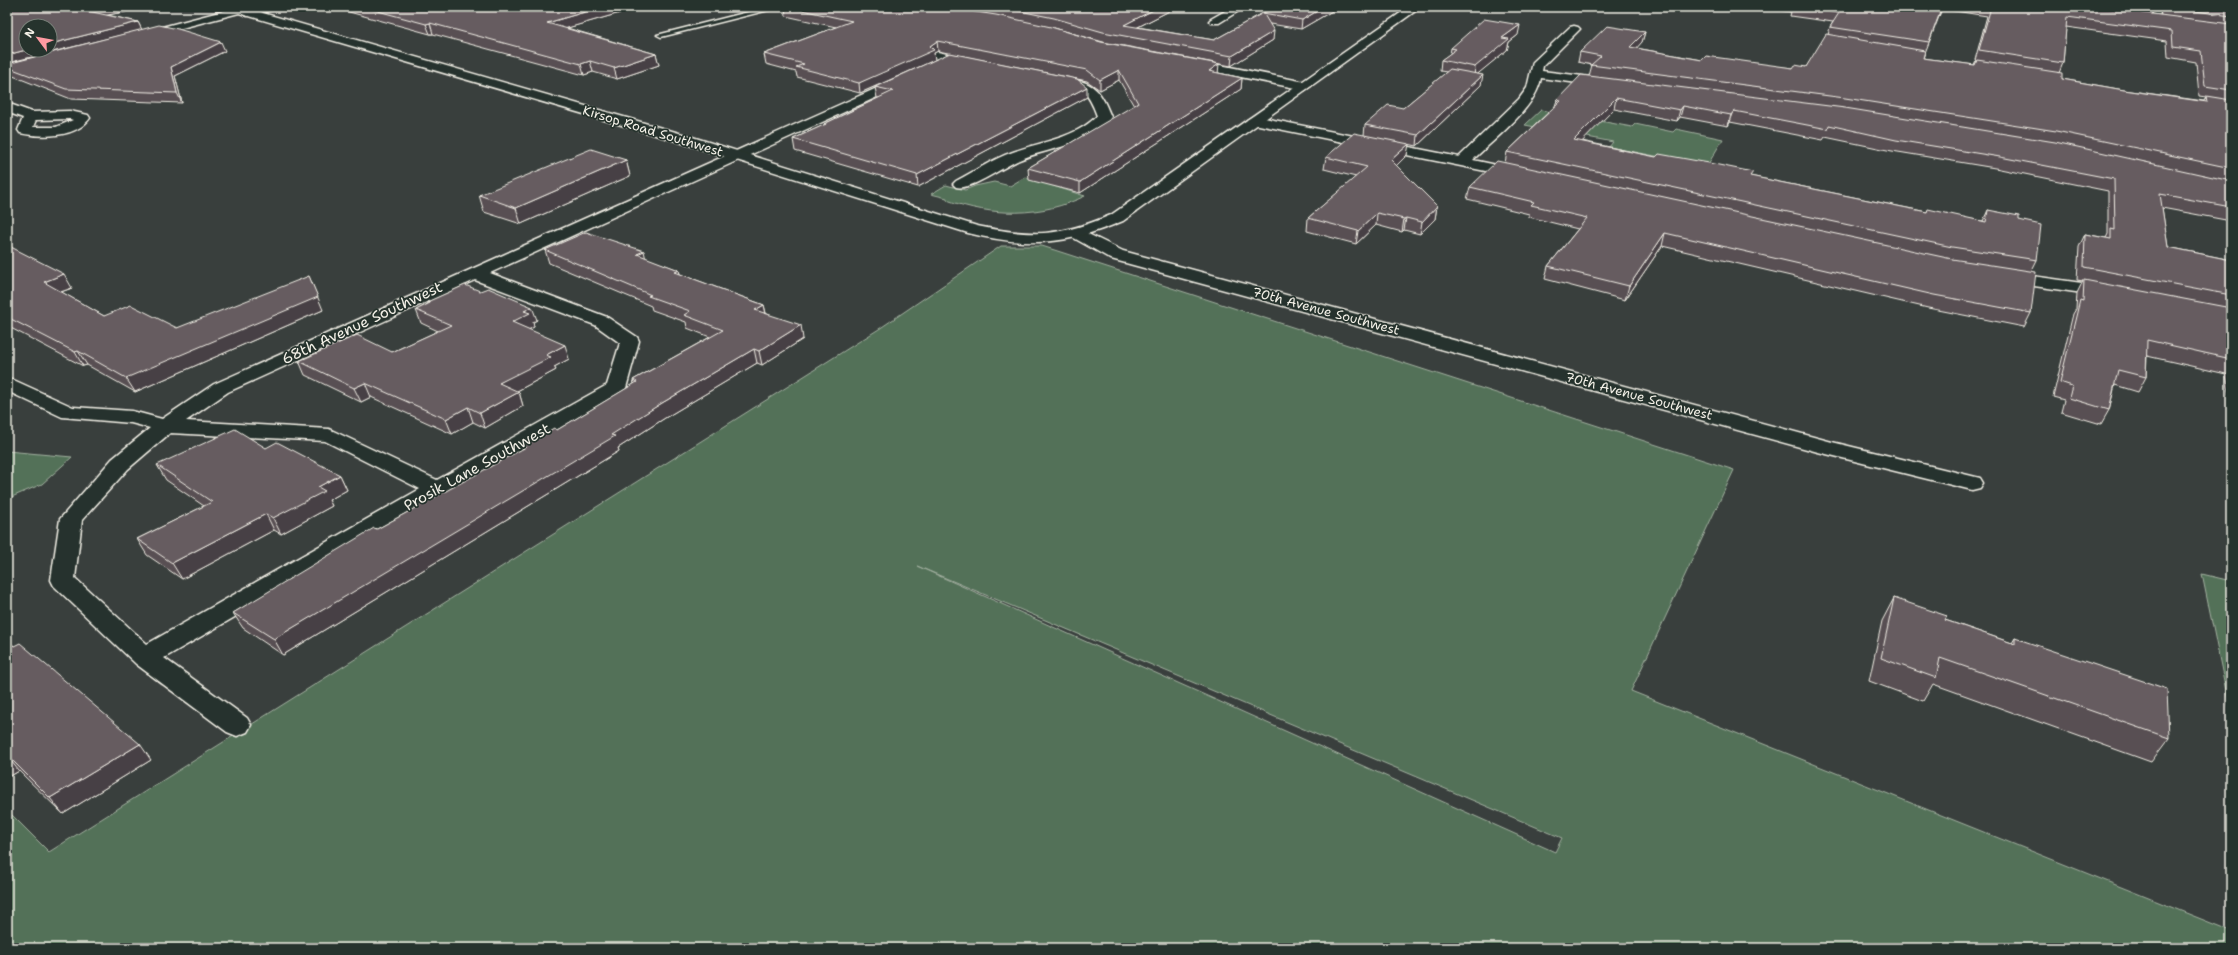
<svg xmlns="http://www.w3.org/2000/svg" width="2238" height="955" font-family="'Shantell Sans',sans-serif">
<rect width="100%" height="100%" fill="#393f3d"/>
<filter id="ink" filterUnits="userSpaceOnUse"><feTurbulence type="fractalNoise" baseFrequency=".025" numOctaves="2"/><feDisplacementMap in="SourceGraphic" scale="8" xChannelSelector="R" yChannelSelector="G"/><feConvolveMatrix kernelMatrix="1 2 1 2 8 2 1 2 1" color-interpolation-filters="sRGB"/></filter>
<g filter="url(#ink)">
<path fill="#527159" stroke="#a3b1a0" fill-rule="evenodd" d="M 1541,110 L 1632,127 L 1635,124 L 1673,132 L 1676,129 L 1723,139 L 1707,166 L 1609,147 L 1613,142 L 1525,125 Z
M 1025,177 L 1085,196 C 1042,217 992,217 947,200 L 947,198 L 931,194 L 946,185 L 965,190 L 975,186 L 994,182 L 1010,186 Z
M 1001,246 L 1042,246 L 1734,470 L 1631,691 L 2231,931 L 2231,948 L 7,948 L 7,810 L 49,852 L 879,329 ZM 917,566 L 1562,838 L 1555,852 Z
M 7,451 L 72,457 L 42,484 L 7,499 Z
M 2202,574 L 2231,581 L 2231,715 Z"/>
<g fill="none" stroke-linecap="round" stroke-linejoin="round">
<g stroke="#f4f1e8" stroke-width="3">
<path id="lane" d="M 768,7 L 781,7 L 661,37 L 657,35 Z
M 2151,7 L 2159,7 L 2161,23 L 2154,21 Z"/>
</g>
<g stroke="#f4f1e8" stroke-width="3">
<path id="street" d="M 258,7 L 276,7 L 275,9 L 247,16 L 241,13 L 243,11 Z
M 1232,7 L 1245,7 L 1219,23 L 1211,23 L 1209,21 L 1211,19 Z
M 1574,26 L 1578,27 L 1580,29 L 1543,66 L 1542,71 L 1607,79 L 1613,83 L 1607,87 L 1541,78 C 1536,108 1494,139 1473,160 L 1525,171 L 1527,174 L 1525,177 L 1520,178 L 1254,124 L 1247,120 L 1254,116 L 1459,157 L 1519,99 L 1527,88 L 1533,62 L 1570,27 Z
M 928,50 L 976,60 L 978,63 L 972,67 L 924,57 L 922,54 L 924,51 Z
M 1190,59 L 1305,82 L 1311,86 L 1305,90 L 1186,66 L 1184,63 Z
M 904,76 L 908,77 L 910,80 L 908,83 L 490,273 L 607,317 L 637,337 L 639,341 L 626,388 L 623,392 L 164,658 L 247,718 L 251,725 L 247,732 L 237,736 L 227,732 L 136,664 L 54,586 L 51,580 L 60,519 L 112,459 L 150,428 L 131,423 L 62,417 L 7,391 L 7,377 L 73,407 L 132,411 L 162,419 L 214,384 ZM 475,280 L 595,325 L 620,343 L 607,385 L 437,480 L 329,429 L 186,421 L 228,392 ZM 170,433 L 325,441 L 420,489 L 147,644 L 75,578 L 82,520 L 128,469 Z
M 1059,76 C 1092,83 1098,84 1111,117 C 1090,147 1047,147 1017,161 C 1003,167 970,191 956,187 L 953,184 L 956,181 C 975,171 993,159 1013,152 C 1042,141 1074,139 1097,116 C 1087,88 1082,90 1055,83 L 1053,80 L 1055,77 Z
M 7,103 L 32,112 L 70,111 L 88,115 L 90,118 C 76,138 42,138 20,133 L 18,130 L 23,118 L 7,112 ZM 70,119 L 73,120 L 56,127 L 33,127 L 36,120 Z
M 1078,229 L 1123,251 L 1832,442 L 1980,478 L 1983,483 L 1980,488 L 1972,490 L 1818,452 L 1111,259 L 1072,237 L 1070,234 L 1072,231 Z
M 2005,272 L 2110,287 L 2116,288 L 2119,292 L 2116,296 L 2110,297 L 1999,281 L 1996,277 L 1999,273 Z"/>
</g>
<g stroke="#f4f1e8" stroke-width="3">
<path id="secondary" d="M 225,7 L 242,7 L 686,135 L 977,226 C 1033,237 1059,237 1111,215 L 1409,7 L 1421,7 L 1123,221 C 1066,245 1028,248 968,233 L 676,141 L 239,13 L 143,38 L 137,35 L 139,33 L 227,10 Z"/>
</g>
<use href="#lane" fill="#26332d" fill-rule="evenodd"/>
<use href="#street" fill="#26332d" fill-rule="evenodd"/>
<use href="#secondary" fill="#26332d" fill-rule="evenodd"/>
</g>
<path fill="#584f53" stroke="#f4f1e8" fill-rule="evenodd" d="M 7,7 L 152,7 L 107,15 L 138,22 L 142,30 L 225,51 L 175,76 L 182,103 L 71,99 L 8,74 L 7,73 L 7,64 L 106,39 L 7,63 Z
M 321,7 L 641,7 L 567,28 L 656,54 L 659,65 L 617,79 L 593,72 L 584,75 L 433,34 L 430,34 L 338,9 L 334,10 Z
M 785,7 L 1177,7 L 1138,27 L 1214,40 L 1263,13 L 1339,7 L 1301,29 L 1270,24 L 1273,40 L 1231,66 L 1103,42 L 1054,28 L 1101,42 L 1218,73 L 1242,78 L 1241,89 L 1080,193 L 1029,180 L 1028,168 L 1134,106 L 1119,80 L 1100,90 L 1087,81 L 938,51 L 934,53 L 935,60 L 860,93 L 797,77 L 796,72 L 766,64 L 764,54 L 836,27 L 786,16 Z
M 1778,7 L 2156,7 L 2152,14 L 2161,15 L 2159,7 L 2231,7 L 2231,221 L 2162,208 L 2168,247 L 2231,260 L 2231,411 L 2226,374 L 2147,356 L 2146,377 L 2138,392 L 2115,385 L 2109,410 L 2101,424 L 2061,412 L 2064,400 L 2053,397 L 2073,314 L 2076,309 L 2077,293 L 2083,281 L 2077,280 L 2079,247 L 2085,234 L 2106,238 L 2108,234 L 2108,191 L 1995,168 L 1892,151 L 1825,137 L 1823,140 L 1730,122 L 1728,126 L 1680,117 L 1677,121 L 1614,109 L 1582,141 L 1656,157 L 1927,212 L 1983,221 L 1988,210 L 2019,220 L 2037,260 L 2031,272 L 2031,313 L 2024,327 L 1928,308 L 1662,246 L 1625,300 L 1545,279 L 1548,266 L 1578,229 L 1529,217 L 1529,214 L 1467,199 L 1470,187 L 1505,163 L 1507,152 L 1555,106 L 1557,100 L 1589,76 L 1592,65 L 1578,62 L 1580,52 L 1645,32 L 1642,42 L 1636,48 L 1702,60 L 1793,68 L 1806,67 L 1828,35 L 1830,27 L 1833,22 L 1790,16 L 1791,12 L 1778,10 ZM 1942,9 L 1987,16 L 1975,60 L 1976,60 L 1974,65 L 1923,58 ZM 2066,27 L 2167,41 L 2168,57 L 2196,62 L 2199,96 L 2206,97 L 2204,101 L 2124,90 L 2062,79 L 2059,73 L 2063,63 Z
M 1518,35 L 1509,42 L 1507,50 L 1477,74 L 1481,85 L 1417,146 L 1408,144 L 1407,155 L 1396,165 L 1437,206 L 1435,219 L 1420,234 L 1404,230 L 1402,232 L 1376,225 L 1356,244 L 1307,231 L 1308,218 L 1356,177 L 1324,169 L 1326,157 L 1364,135 L 1365,125 L 1403,108 L 1447,72 L 1440,71 L 1441,60 L 1450,54 L 1451,48 Z
M 875,87 L 1087,97 L 918,187 L 795,151 L 793,139 L 824,125 L 824,124 L 879,98 L 877,98 Z
M 626,160 L 630,176 L 521,224 L 484,212 L 479,195 Z
M 7,245 L 72,288 L 61,292 L 104,316 L 177,328 L 323,310 L 135,392 L 87,365 L 83,366 L 7,326 Z
M 545,250 L 645,258 L 679,270 L 680,274 L 764,305 L 766,313 L 803,339 L 762,365 L 757,363 L 665,418 L 618,448 L 619,451 L 283,655 L 243,628 L 233,613 L 377,529 L 523,449 L 522,446 L 557,430 L 634,384 L 633,380 L 710,337 L 687,328 L 686,322 L 652,310 L 651,306 L 549,263 Z
M 427,302 L 537,320 L 533,322 L 534,327 L 529,329 L 569,359 L 554,367 L 556,370 L 517,391 L 519,392 L 523,406 L 485,428 L 473,422 L 452,434 L 371,397 L 361,402 L 305,375 L 299,361 L 392,352 L 438,331 L 421,323 L 416,310 L 428,304 Z
M 266,448 L 340,475 L 347,490 L 329,500 L 332,506 L 281,534 L 274,530 L 182,579 L 147,555 L 137,539 L 204,506 L 166,480 L 157,465 Z
M 1894,598 L 1945,620 L 2012,643 L 2015,638 L 2169,738 L 2151,762 L 1933,684 L 1923,701 L 1869,681 L 1882,621 Z
M 7,640 L 151,760 L 63,814 L 19,771 L 7,778 Z"/>
<path fill="#474044" stroke="#f4f1e8" d="M 109,7 L 152,7 L 91,18 L 88,11 Z
M 333,7 L 337,7 L 338,9 L 334,10 Z
M 602,7 L 641,7 L 550,33 L 547,23 Z
M 1159,7 L 1177,7 L 1124,34 L 1124,25 Z
M 1324,7 L 1339,7 L 1301,29 L 1302,20 Z
M 138,22 L 142,30 L 7,63 L 7,55 L 26,50 L 50,50 L 50,44 Z
M 430,23 L 433,34 L 430,34 L 426,24 Z
M 1520,25 L 1518,35 L 1509,42 L 1507,50 L 1474,77 L 1475,67 L 1502,38 Z
M 1274,31 L 1273,40 L 1231,66 L 1232,56 Z
M 1645,32 L 1642,42 L 1628,58 L 1630,47 Z
M 937,41 L 938,51 L 934,53 L 935,60 L 860,93 L 859,83 L 930,46 Z
M 221,42 L 225,51 L 175,76 L 182,103 L 177,93 L 171,67 Z
M 656,54 L 659,65 L 617,79 L 614,68 Z
M 590,61 L 593,72 L 584,75 L 581,64 Z
M 1219,64 L 1218,74 L 1209,71 Z
M 1119,70 L 1119,80 L 1100,90 L 1100,80 Z
M 1483,75 L 1481,85 L 1417,146 L 1418,135 Z
M 1242,78 L 1241,89 L 1080,193 L 1080,182 Z
M 1087,87 L 1087,97 L 918,187 L 917,175 Z
M 1616,98 L 1614,109 L 1572,152 L 1574,140 Z
M 1683,106 L 1680,117 L 1677,121 L 1680,110 Z
M 1734,111 L 1730,122 L 1728,126 L 1731,115 Z
M 1409,144 L 1407,155 L 1390,172 L 1391,160 Z
M 7,149 L 10,155 L 7,156 Z
M 626,160 L 630,176 L 521,224 L 516,208 Z
M 1437,206 L 1435,219 L 1420,234 L 1422,222 Z
M 1377,213 L 1376,225 L 1356,244 L 1358,231 Z
M 1406,218 L 1404,230 L 1402,232 L 1404,219 Z
M 1665,233 L 1662,246 L 1625,300 L 1629,286 Z
M 644,251 L 647,264 L 637,254 Z
M 679,270 L 682,284 L 675,272 Z
M 64,274 L 72,288 L 52,295 L 44,282 Z
M 309,276 L 323,310 L 135,392 L 126,378 Z
M 764,305 L 767,319 L 755,310 Z
M 532,307 L 537,320 L 533,322 L 534,327 L 516,336 L 512,322 L 524,311 Z
M 801,325 L 803,339 L 762,365 L 759,351 Z
M 565,345 L 569,359 L 554,367 L 556,370 L 504,398 L 499,383 L 546,355 Z
M 754,349 L 757,363 L 665,418 L 618,448 L 619,451 L 283,655 L 274,639 L 662,403 Z
M 78,351 L 87,365 L 83,366 L 75,352 Z
M 365,383 L 371,397 L 361,402 L 354,388 Z
M 519,392 L 523,406 L 485,428 L 480,413 Z
M 468,407 L 473,422 L 452,434 L 446,419 Z
M 340,475 L 347,490 L 329,500 L 332,506 L 281,534 L 273,518 L 318,487 Z
M 266,514 L 274,530 L 182,579 L 172,563 Z
M 140,744 L 151,760 L 63,814 L 50,798 Z
M 7,756 L 19,771 L 7,778 Z"/>
<path fill="#665c61" stroke="#f4f1e8" d="M 7,7 L 109,7 L 88,11 L 138,22 L 50,44 L 50,26 L 26,26 L 26,50 L 7,55 Z
M 363,7 L 602,7 L 547,23 L 656,54 L 614,68 L 590,61 L 581,64 L 430,23 L 426,24 Z
M 788,7 L 944,7 L 996,15 L 1051,27 L 1101,42 L 1219,64 L 1209,71 L 1242,78 L 1080,182 L 1028,168 L 1138,103 L 1119,70 L 1100,80 L 1087,70 L 937,41 L 930,46 L 934,50 L 859,83 L 796,67 L 804,64 L 764,54 L 852,21 Z
M 1000,7 L 1159,7 L 1124,25 L 1214,40 L 1263,13 L 1274,31 L 1232,56 L 1103,32 L 1054,18 Z
M 1275,7 L 1324,7 L 1302,20 L 1263,13 Z
M 1798,7 L 1942,7 L 1929,42 L 1830,27 L 1839,13 Z
M 1991,7 L 2097,7 L 2231,24 L 2231,90 L 2205,86 L 2201,51 L 2173,47 L 2172,31 L 2067,17 L 2063,63 L 1979,50 Z
M 2166,7 L 2231,7 L 2231,16 L 2167,7 Z
M 1484,19 L 1520,25 L 1502,38 L 1509,39 L 1475,67 L 1441,60 L 1456,49 L 1451,48 Z
M 159,25 L 178,29 L 221,42 L 171,67 L 177,93 L 66,89 L 7,67 L 7,64 Z
M 1607,26 L 1645,32 L 1630,47 L 1702,60 L 1706,56 L 1793,68 L 1795,65 L 1806,67 L 1826,34 L 1925,51 L 1923,58 L 1975,65 L 1977,60 L 2062,73 L 2062,79 L 2124,90 L 2207,102 L 2206,96 L 2231,100 L 2231,168 L 2056,131 L 1845,98 L 1591,65 L 1601,56 L 1580,52 Z
M 950,53 L 1077,79 L 1087,87 L 917,175 L 793,139 L 826,124 L 824,124 L 893,91 L 875,87 Z
M 1450,69 L 1483,75 L 1418,135 L 1365,125 L 1388,105 L 1403,108 Z
M 1581,75 L 1845,108 L 2055,142 L 2231,181 L 2231,207 L 2160,194 L 2168,247 L 2231,260 L 2231,295 L 2084,267 L 2085,234 L 2111,239 L 2111,229 L 2115,230 L 2114,179 L 2000,157 L 1896,140 L 1829,125 L 1828,129 L 1734,111 L 1731,115 L 1683,106 L 1680,110 L 1616,98 L 1574,140 L 1656,157 L 1659,154 L 1709,163 L 1753,172 L 1750,176 L 1927,212 L 1928,209 L 1986,222 L 1988,210 L 2019,216 L 2019,220 L 2041,225 L 2037,260 L 1952,247 L 1507,152 L 1561,101 L 1557,100 Z
M 1354,133 L 1409,144 L 1391,160 L 1437,206 L 1422,222 L 1406,218 L 1404,219 L 1377,213 L 1358,231 L 1308,218 L 1367,167 L 1326,157 Z
M 591,149 L 626,160 L 516,208 L 479,195 Z
M 1497,161 L 1952,259 L 2036,272 L 2031,313 L 1934,295 L 1665,233 L 1629,286 L 1548,266 L 1587,218 L 1531,205 L 1534,202 L 1470,187 Z
M 586,232 L 644,251 L 637,254 L 679,270 L 675,272 L 764,305 L 755,310 L 801,325 L 759,351 L 754,349 L 662,403 L 611,435 L 615,436 L 274,639 L 233,613 L 374,528 L 377,529 L 526,447 L 522,446 L 554,428 L 557,430 L 637,382 L 633,380 L 723,330 L 684,315 L 690,311 L 648,296 L 651,295 L 545,250 Z
M 7,245 L 64,274 L 44,282 L 104,316 L 131,305 L 177,328 L 309,276 L 318,297 L 126,378 L 78,351 L 75,352 L 7,317 Z
M 2084,280 L 2231,308 L 2231,359 L 2147,340 L 2146,377 L 2118,370 L 2109,410 L 2069,398 L 2072,386 L 2060,382 L 2080,300 L 2083,301 Z
M 465,285 L 480,291 L 488,288 L 532,307 L 524,311 L 530,313 L 512,322 L 565,345 L 546,355 L 551,357 L 499,383 L 519,392 L 480,413 L 468,407 L 446,419 L 365,383 L 354,388 L 299,361 L 357,335 L 392,352 L 451,325 L 416,310 L 430,303 L 427,302 Z
M 235,429 L 266,448 L 277,442 L 340,475 L 318,487 L 325,491 L 273,518 L 266,514 L 172,563 L 137,539 L 212,502 L 157,465 Z
M 1894,598 L 1947,616 L 1945,620 L 2015,644 L 2015,638 L 2167,689 L 2169,738 L 1940,658 L 1936,678 L 1881,658 Z
M 7,640 L 14,646 L 20,643 L 140,744 L 50,798 L 7,755 Z"/>
</g>
<g text-anchor="middle" dominant-baseline="central" stroke-width="3.5" stroke-linejoin="round" paint-order="stroke">
<g font-size="13" fill="#f4f1e8" stroke="#26332d">
<text transform="translate(653 131) rotate(17)">Kirsop Road Southwest</text>
<text transform="translate(1326 311) rotate(15)">70th Avenue Southwest</text>
<text transform="translate(1639 396) rotate(15)">70th Avenue Southwest</text>
</g>
<g font-size="15" fill="#f4f1e8" stroke="#26332d">
<text transform="translate(362 323) rotate(-25)">68th Avenue Southwest</text>
<text transform="translate(477 467) rotate(-29)">Prosik Lane Southwest</text>
</g>
</g>
<rect width="2238" height="955" fill="none" stroke="#26332d" stroke-width="24"/>
<rect x="12" y="12" width="2214" height="931" fill="none" stroke="#f4f1e8" stroke-width="1.5" filter="url(#ink)"/>
<g transform="translate(38 38) rotate(302)"><circle r="19" fill="#26332d" stroke="#787f78"/>
<path d="M0-3L7 15L0 10L-7 15Z" fill="#ff9aa2"/>
<text y="-6" font-size="11" font-weight="bold" text-anchor="middle" fill="#f4f1e8">N</text>
</g>
</svg>
